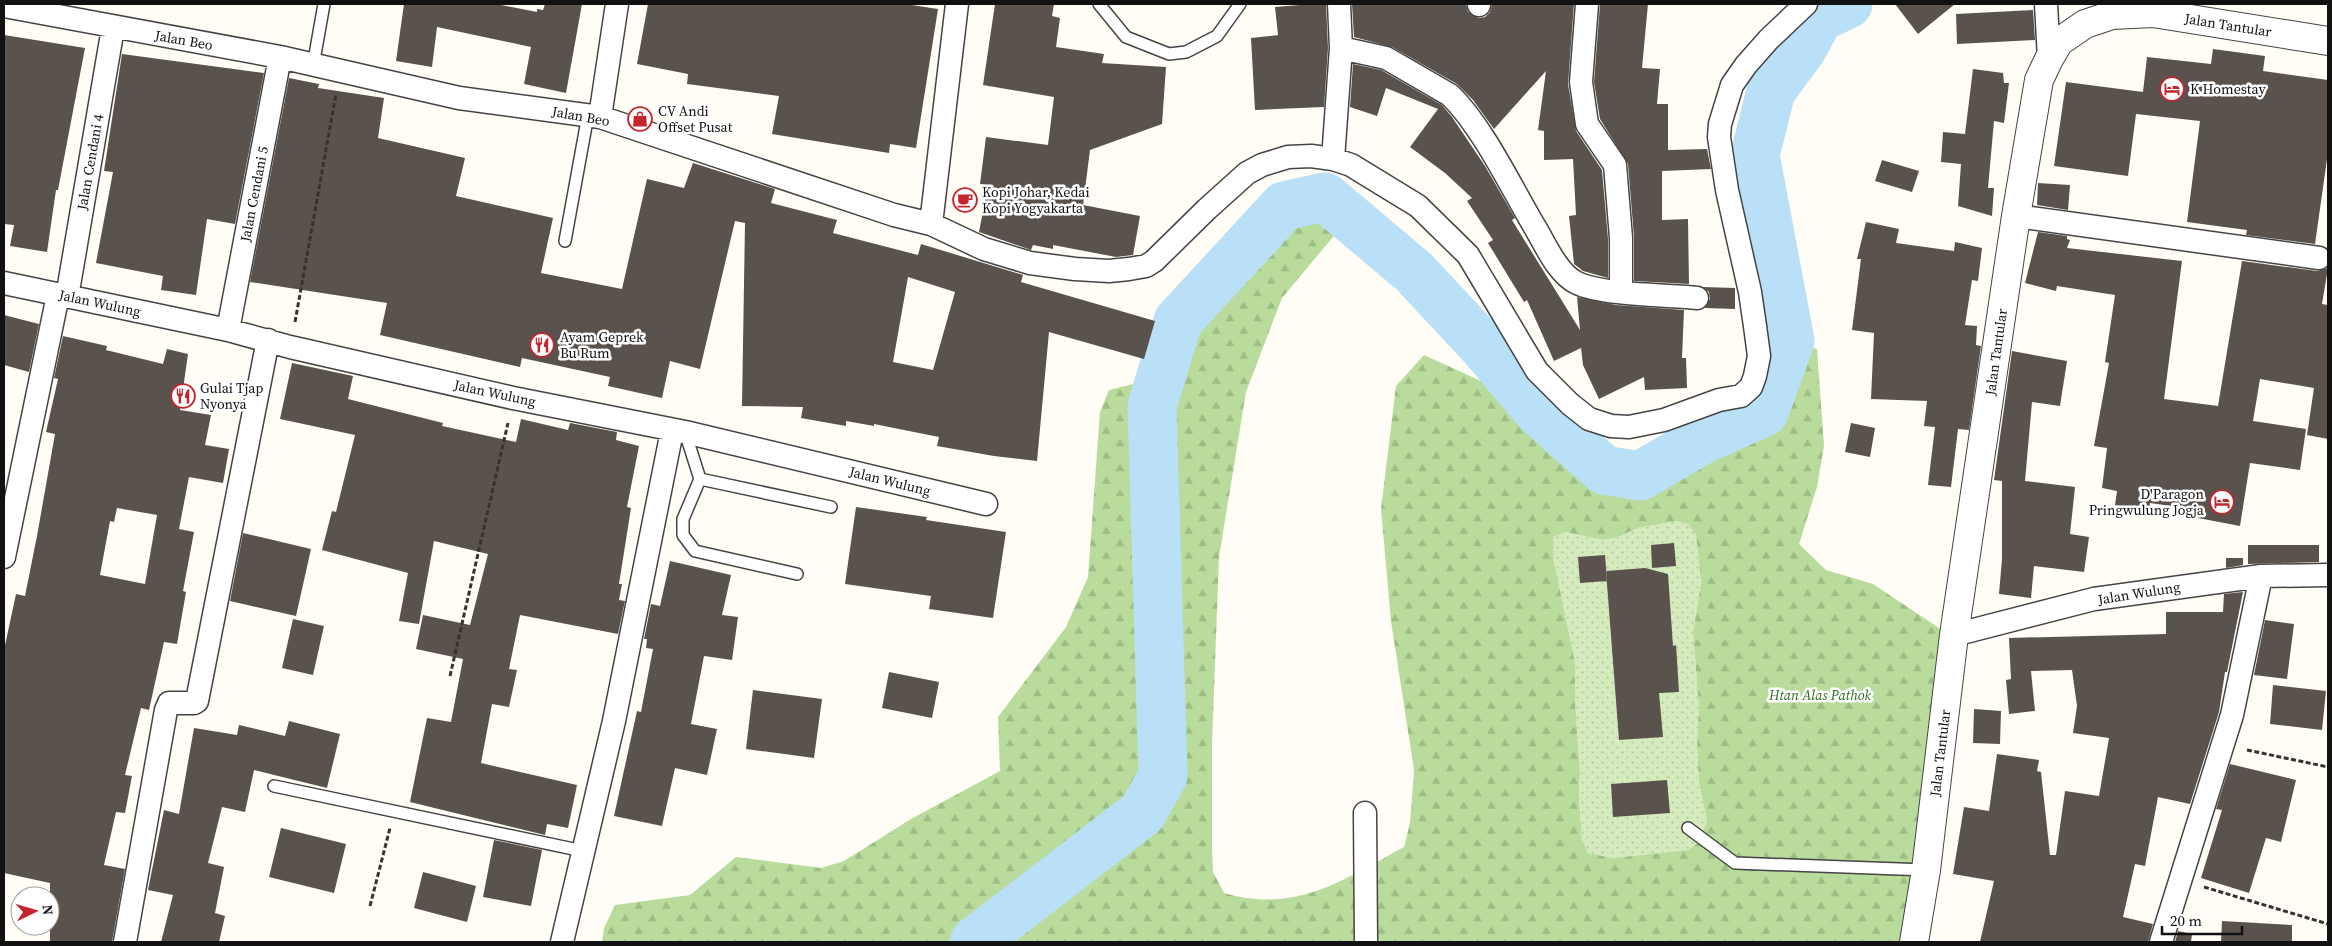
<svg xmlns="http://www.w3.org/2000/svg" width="2332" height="946" font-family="'Source Serif 4',serif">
<defs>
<pattern id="grass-dots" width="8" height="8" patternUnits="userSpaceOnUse" patternTransform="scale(1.25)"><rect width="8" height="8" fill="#d5ebbd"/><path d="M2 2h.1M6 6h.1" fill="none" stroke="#b6c8a1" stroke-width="1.8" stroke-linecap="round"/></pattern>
<pattern id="forest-firs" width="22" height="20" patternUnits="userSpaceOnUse" patternTransform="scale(1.25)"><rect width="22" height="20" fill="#b9dc9c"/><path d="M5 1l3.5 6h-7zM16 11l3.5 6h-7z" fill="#9ebc85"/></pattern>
</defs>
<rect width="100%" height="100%" fill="#fffdf5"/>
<path fill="url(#grass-dots)" d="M 1676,521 L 1688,524 L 1696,535 L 1701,583 L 1693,632 L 1699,708 L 1697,745 L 1699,783 L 1707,821 L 1698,843 L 1688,850 L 1613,858 L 1588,853 L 1582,840 L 1579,798 L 1580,772 L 1575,702 L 1575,662 L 1554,562 L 1553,537 L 1566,532 L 1603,540 L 1616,538 L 1638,528 Z"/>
<path fill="url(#forest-firs)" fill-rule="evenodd" d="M 1326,179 L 1350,187 L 1345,215 L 1333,237 L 1282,298 L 1246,392 L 1219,557 L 1212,744 L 1212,846 L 1213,872 L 1224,893 C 1296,914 1343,880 1404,847 L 1410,823 L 1414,770 L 1391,621 L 1381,509 L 1396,386 L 1424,355 L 1481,381 L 1505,400 L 1534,415 L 1602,476 L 1641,483 L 1706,444 L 1768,416 L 1796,343 L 1817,349 L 1824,446 L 1817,487 L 1799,544 L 1826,570 L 1873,584 L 1948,634 L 1908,942 L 602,942 L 604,928 L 615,905 L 690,895 L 736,857 L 821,868 L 844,861 L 911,819 L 1000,771 L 998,717 L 1066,627 L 1088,577 L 1100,412 L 1109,390 L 1133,384 L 1154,373 L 1189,298 L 1301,187 ZM 1676,521 L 1688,524 L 1696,535 L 1701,583 L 1693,632 L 1699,708 L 1697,745 L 1699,783 L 1707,821 L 1698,843 L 1688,850 L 1613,858 L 1588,853 L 1582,840 L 1579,798 L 1580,772 L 1575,702 L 1575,662 L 1554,562 L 1553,537 L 1566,532 L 1603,540 L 1616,538 L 1638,528 Z"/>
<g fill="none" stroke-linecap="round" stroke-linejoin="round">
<path stroke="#b9e0f7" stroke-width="49" d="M 974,942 L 1142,813 L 1163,776 L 1152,406 L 1178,321 L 1284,206 L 1325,197 L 1414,272 L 1482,345 L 1538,411 L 1604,470 L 1640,476 L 1703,439 L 1764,412 L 1790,341 L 1755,155 L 1771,91 L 1802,49 L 1819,18 L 1848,4"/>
</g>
<path fill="#5a524d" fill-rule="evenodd" d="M 404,4 L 496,4 L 537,12 L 537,9 L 543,10 L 545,4 L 582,4 L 566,93 L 524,84 L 531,47 L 437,27 L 432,67 L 396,61 Z
M 648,4 L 905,4 L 938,9 L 916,148 L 890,144 L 889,153 L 772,134 L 779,96 L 687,84 L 688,74 L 637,64 Z
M 995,4 L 1054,4 L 1052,16 L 1060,18 L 1056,47 L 1104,54 L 1102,63 L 1166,67 L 1162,124 L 1090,150 L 1083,205 L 1140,216 L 1133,255 L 1116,257 L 1053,245 L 1053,249 L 1033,245 L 1031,250 L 979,232 L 988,185 L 980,184 L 986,137 L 1048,145 L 1054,97 L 983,85 Z
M 1312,4 L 1326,4 L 1328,48 L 1324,107 L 1255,110 L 1251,38 L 1278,35 L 1275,7 Z
M 1352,4 L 1466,4 L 1468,12 L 1479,18 L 1485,17 L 1490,12 L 1492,4 L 1574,4 L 1568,84 L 1576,131 L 1602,170 L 1608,239 L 1608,278 L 1583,271 L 1574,264 L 1569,216 L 1576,215 L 1573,159 L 1544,160 L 1544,131 L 1538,130 L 1546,71 L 1494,129 L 1473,100 L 1457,84 L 1392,47 L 1354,37 Z
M 1600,4 L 1648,4 L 1642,68 L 1660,69 L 1657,104 L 1668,104 L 1668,150 L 1707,149 L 1711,169 L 1662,171 L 1662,220 L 1688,219 L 1689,284 L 1634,281 L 1634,237 L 1628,164 L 1600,119 L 1594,82 Z
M 1895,4 L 1955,4 L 1918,34 Z
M 2033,10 L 2035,40 L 1957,44 L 1956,14 Z
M 4,35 L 85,48 L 58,190 L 56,190 L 47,252 L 10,246 L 14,225 L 4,224 Z
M 2213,49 L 2265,56 L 2263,71 L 2328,80 L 2328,152 L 2315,244 L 2246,235 L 2247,230 L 2187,222 L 2200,121 L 2136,114 L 2128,176 L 2054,166 L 2066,82 L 2143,92 L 2147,57 L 2211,64 Z
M 122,54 L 264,73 L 235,224 L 207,219 L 196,295 L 161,290 L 163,276 L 96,263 L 113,172 L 104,171 Z
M 1353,64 L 1381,70 L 1442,105 L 1452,117 L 1485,166 L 1515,218 L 1512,220 L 1580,330 L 1577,297 L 1616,305 L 1684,310 L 1682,358 L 1686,358 L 1687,388 L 1645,390 L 1644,377 L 1599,399 L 1583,365 L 1581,348 L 1554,361 L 1527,300 L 1524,302 L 1488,243 L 1493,240 L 1467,201 L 1472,198 L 1445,173 L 1410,147 L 1438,109 L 1386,88 L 1377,116 L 1350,107 Z
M 1973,69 L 2003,73 L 2004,83 L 2009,83 L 2004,123 L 1994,121 L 1988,188 L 1994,188 L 1992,216 L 1958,206 L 1961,164 L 1941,162 L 1943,132 L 1965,134 Z
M 289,78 L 319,84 L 318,88 L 384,98 L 378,138 L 465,158 L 456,196 L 553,218 L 541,273 L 622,289 L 647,179 L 684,188 L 693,163 L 775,189 L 771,203 L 837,220 L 833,233 L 918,255 L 921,244 L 1023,275 L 1021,282 L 1155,321 L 1144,359 L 1049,332 L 1037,461 L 994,456 L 937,446 L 939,437 L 874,424 L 874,426 L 846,421 L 846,426 L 801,418 L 803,407 L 742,406 L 745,223 L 735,221 L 700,369 L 670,361 L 662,398 L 608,386 L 610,377 L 522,358 L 520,367 L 380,335 L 387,303 L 250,282 ZM 908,277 L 955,292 L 933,370 L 893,362 Z
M 1882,160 L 1919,171 L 1912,192 L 1875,181 Z
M 2038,183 L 2070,185 L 2068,210 L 2037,205 Z
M 1866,222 L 1899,229 L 1896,243 L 1954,251 L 1955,242 L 1982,248 L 1978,281 L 1972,280 L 1965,325 L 1977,326 L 1976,345 L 1981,346 L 1969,430 L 1958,429 L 1951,487 L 1928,485 L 1935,427 L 1924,426 L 1927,401 L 1871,399 L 1874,333 L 1852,330 L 1861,259 L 1857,259 Z
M 2038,232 L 2067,236 L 2067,239 L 2070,240 L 2067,248 L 2182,261 L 2164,399 L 2218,406 L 2242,261 L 2317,271 L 2328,268 L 2322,304 L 2328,305 L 2328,439 L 2307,435 L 2314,388 L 2260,379 L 2253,421 L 2306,429 L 2300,470 L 2250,463 L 2240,526 L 2198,518 L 2199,510 L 2150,503 L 2149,510 L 2115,505 L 2117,491 L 2102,488 L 2107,448 L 2094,446 L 2109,363 L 2105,362 L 2115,295 L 2057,286 L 2056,291 L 2025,283 Z
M 1703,287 L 1735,288 L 1735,309 L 1705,308 L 1710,299 L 1709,292 Z
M 4,315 L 39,324 L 29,372 L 4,365 Z
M 63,336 L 107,346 L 106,350 L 163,364 L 167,349 L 188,354 L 180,410 L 211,415 L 205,445 L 229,449 L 223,483 L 189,477 L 179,529 L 194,532 L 183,591 L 186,592 L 177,644 L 164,642 L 149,710 L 141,708 L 125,775 L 132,776 L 125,813 L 116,812 L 104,865 L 125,869 L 112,942 L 50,942 L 50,883 L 4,873 L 4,650 L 16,594 L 25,596 L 37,536 L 55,434 L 46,432 L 58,379 L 54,378 ZM 117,508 L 157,515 L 145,584 L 100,575 L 110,521 L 114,522 Z
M 2012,351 L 2067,361 L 2060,406 L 2032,402 L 2025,481 L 2075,487 L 2070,534 L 2089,537 L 2084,572 L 2034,566 L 2031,598 L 1999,594 L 2002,559 L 2002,481 L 1994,480 Z
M 292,363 L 353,376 L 348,399 L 443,423 L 442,426 L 516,442 L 521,419 L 568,430 L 570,423 L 617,432 L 616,440 L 639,446 L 627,507 L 631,508 L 619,584 L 622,584 L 619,600 L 625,601 L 618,634 L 520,615 L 509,669 L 517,670 L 509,707 L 492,704 L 481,763 L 577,785 L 568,828 L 547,824 L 545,835 L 410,802 L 427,718 L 451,722 L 463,659 L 416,649 L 423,615 L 470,625 L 488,554 L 434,541 L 419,624 L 399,621 L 408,573 L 322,550 L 332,511 L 336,512 L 355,435 L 280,419 Z
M 1851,423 L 1875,428 L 1870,457 L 1845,452 Z
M 856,507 L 927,517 L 926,520 L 1006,532 L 993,618 L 929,609 L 931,596 L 845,584 Z
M 243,533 L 311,549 L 296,616 L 230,601 Z
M 1674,543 L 1676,566 L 1652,568 L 1651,545 Z
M 2248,545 L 2319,545 L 2319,562 L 2248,564 Z
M 1605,555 L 1607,581 L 1580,583 L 1578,557 Z
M 2226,558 L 2243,558 L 2243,565 L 2226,568 Z
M 670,561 L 731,575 L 722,615 L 738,617 L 732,660 L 704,656 L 691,724 L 717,729 L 707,775 L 675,768 L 662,826 L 614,816 L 637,711 L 641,712 L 653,649 L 646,648 L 647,639 L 644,639 L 651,604 L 660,606 Z
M 1645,568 L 1668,574 L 1673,646 L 1676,645 L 1679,692 L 1659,693 L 1663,737 L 1619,740 L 1606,571 Z
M 2243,592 L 2227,672 L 2225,672 L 2219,712 L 2190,804 L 2158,797 L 2145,866 L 2135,864 L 2123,917 L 2153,924 L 2148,942 L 1980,942 L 1994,881 L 1953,874 L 1964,807 L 1989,811 L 1997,754 L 2039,760 L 2037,771 L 2041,772 L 2050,855 L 2056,855 L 2065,791 L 2099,796 L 2109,738 L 2073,733 L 2077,706 L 2072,670 L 2031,671 L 2035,711 L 2009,714 L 2006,680 L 2011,679 L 2009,638 L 2166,634 L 2166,612 L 2223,612 L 2224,594 Z
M 293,619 L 324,626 L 313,675 L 282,668 Z
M 2265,620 L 2294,624 L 2287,679 L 2254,675 Z
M 889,672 L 939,682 L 932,718 L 882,708 Z
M 2273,685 L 2326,691 L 2322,730 L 2270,724 Z
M 753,690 L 822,699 L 814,758 L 746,749 Z
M 1974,709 L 2001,711 L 2000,744 L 1973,743 Z
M 289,721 L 340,734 L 327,788 L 254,770 L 245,812 L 222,807 L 208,863 L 224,867 L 215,913 L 225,916 L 219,942 L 161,942 L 173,895 L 148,890 L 164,810 L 179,814 L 194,728 L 237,735 L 239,725 L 285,736 Z
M 2230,764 L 2296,780 L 2281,842 L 2266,838 L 2249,893 L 2201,878 L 2222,810 L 2216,809 Z
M 1667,780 L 1670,813 L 1613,817 L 1611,784 Z
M 281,828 L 346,844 L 334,893 L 269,877 Z
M 494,840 L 542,850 L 531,906 L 483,897 Z
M 423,872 L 476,886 L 467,922 L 414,908 Z
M 2222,921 L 2292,925 L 2292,942 L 2221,942 Z
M 2178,931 L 2192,934 L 2191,942 L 2175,942 Z"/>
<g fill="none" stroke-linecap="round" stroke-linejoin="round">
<g stroke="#444" stroke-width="14">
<path id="service" d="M 1099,4 L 1126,37 L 1169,54 L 1186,52 L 1217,36 L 1240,4
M 313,66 L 324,4
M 565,241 L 588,115
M 685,432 L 700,479 L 683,519 L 683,535 L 695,551 L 797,574
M 700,479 L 831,507
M 274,786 L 583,851
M 1688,828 L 1735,863 L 1926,870"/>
</g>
<g stroke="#444" stroke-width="25">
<path id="minor" d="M 1339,4 L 1341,48 L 1386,58 L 1450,95 C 1483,127 1512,189 1536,229 C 1546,246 1558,274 1577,283 C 1603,295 1666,295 1697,298
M 1587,4 L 1581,82 L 1587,124 L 1615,165 L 1621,238 L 1621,292
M 2046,4 L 2049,59
M 1479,5 L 1479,4
M 4,6 L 280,57 L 459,98 L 600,117 L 894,215 L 931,224 L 984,249 L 1030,263 L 1075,269 L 1109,271 L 1129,269 L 1146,266 L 1154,261 L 1207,209 L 1247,173 L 1262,165 L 1288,157 L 1311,156 L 1333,159 L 1351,165 L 1418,206 L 1468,255 L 1537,371 L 1570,404 L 1589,419 L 1611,426 L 1629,427 L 1664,420 L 1719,400 L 1741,396 L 1751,387 L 1755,376 L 1759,356 L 1755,326 L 1750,292 L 1727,190 L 1719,137 L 1720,124 L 1732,85 L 1746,65 L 1769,39 L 1806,4
M 600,117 L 617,4
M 1333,159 L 1341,48
M 2016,216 L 2319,258
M 931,224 L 957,4
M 4,283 L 228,330 L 290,347 L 513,398 L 685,432 L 986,504
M 67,297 L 113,28
M 228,330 L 280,57
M 4,557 L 58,295
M 1954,635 L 2094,599 L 2261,576 L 2328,575
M 1365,813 L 1366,942
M 125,942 L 166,710 L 169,703 L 194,703 L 197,701 L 268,340
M 562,942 L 614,721 L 672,431
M 2161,942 L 2232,715 L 2261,576"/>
</g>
<g stroke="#444" stroke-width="30">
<path id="tertiary" d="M 1914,942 L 1926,870 L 1954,635 L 2016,216 L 2039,80 L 2049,59 L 2059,42 L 2085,24 L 2112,15 L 2153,13 L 2328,41"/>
</g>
<path stroke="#333" stroke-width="3" stroke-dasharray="5 2.5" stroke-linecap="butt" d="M 295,322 L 336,94
M 450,676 L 508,423
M 2247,750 L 2328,767
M 2204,887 L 2328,924
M 370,906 L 390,828"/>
<use href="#service" stroke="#fff" stroke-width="11"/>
<use href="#minor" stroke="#fff" stroke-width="22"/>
<use href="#tertiary" stroke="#fff" stroke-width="28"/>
</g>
<defs>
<g id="hotel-ring" transform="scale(1.25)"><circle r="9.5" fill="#fff" stroke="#c4262e" stroke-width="1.5"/><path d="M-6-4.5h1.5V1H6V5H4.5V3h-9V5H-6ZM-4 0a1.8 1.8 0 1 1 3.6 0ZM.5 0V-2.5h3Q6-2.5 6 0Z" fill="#c4262e"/></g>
<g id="shop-ring" transform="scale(1.25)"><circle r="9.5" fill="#fff" stroke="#c4262e" stroke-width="1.5"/><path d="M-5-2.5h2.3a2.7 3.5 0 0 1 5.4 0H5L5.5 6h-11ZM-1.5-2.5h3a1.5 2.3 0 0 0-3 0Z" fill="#c4262e"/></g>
<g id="cafe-ring" transform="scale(1.25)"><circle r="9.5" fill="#fff" stroke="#c4262e" stroke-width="1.5"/><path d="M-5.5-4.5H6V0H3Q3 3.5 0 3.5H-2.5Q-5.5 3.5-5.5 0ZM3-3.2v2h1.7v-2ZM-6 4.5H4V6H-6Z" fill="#c4262e"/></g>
<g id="restaurant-ring" transform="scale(1.25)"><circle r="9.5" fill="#fff" stroke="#c4262e" stroke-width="1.5"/><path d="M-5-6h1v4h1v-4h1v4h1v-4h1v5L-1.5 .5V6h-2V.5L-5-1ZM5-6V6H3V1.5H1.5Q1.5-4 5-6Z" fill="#c4262e"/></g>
</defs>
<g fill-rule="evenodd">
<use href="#hotel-ring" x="2172" y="89"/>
<use href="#shop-ring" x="640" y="119"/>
<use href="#cafe-ring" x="965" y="200"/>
<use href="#restaurant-ring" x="542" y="345"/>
<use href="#restaurant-ring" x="183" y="396"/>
<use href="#hotel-ring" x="2222" y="502"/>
</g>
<g text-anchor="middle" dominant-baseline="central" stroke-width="5" stroke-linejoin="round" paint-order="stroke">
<g font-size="14" fill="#111" stroke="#fff">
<text transform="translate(2228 25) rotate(9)">Jalan Tantular</text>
<text transform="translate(184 40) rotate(10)">Jalan Beo</text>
<text transform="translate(581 116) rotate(10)">Jalan Beo</text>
<text transform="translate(90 162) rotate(-80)">Jalan Cendani 4</text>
<text transform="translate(254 194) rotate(-79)">Jalan Cendani 5</text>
<text transform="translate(100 303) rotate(12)">Jalan Wulung</text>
<text transform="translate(1996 352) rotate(-82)">Jalan Tantular</text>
<text transform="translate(495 393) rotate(12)">Jalan Wulung</text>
<text transform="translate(890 481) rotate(14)">Jalan Wulung</text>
<text transform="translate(2139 593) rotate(-9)">Jalan Wulung</text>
<text transform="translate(1940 753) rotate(-83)">Jalan Tantular</text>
</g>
<g font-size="14" fill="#111" stroke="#fff" text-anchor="start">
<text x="2190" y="89">K Homestay</text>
<text x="658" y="111">CV Andi<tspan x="658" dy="16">Offset Pusat</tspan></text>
<text x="982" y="192">Kopi Johar, Kedai<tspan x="982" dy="16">Kopi Yogyakarta</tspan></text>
<text x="560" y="337">Ayam Geprek<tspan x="560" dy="16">Bu Rum</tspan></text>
<text x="200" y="388">Gulai Tjap<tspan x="200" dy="16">Nyonya</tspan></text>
<text x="2204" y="494" text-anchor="end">D'Paragon<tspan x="2204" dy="16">Pringwulung Jogja</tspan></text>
</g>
<g font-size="14" font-style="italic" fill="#2f6b1f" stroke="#fff">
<text x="1820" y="695">Htan Alas Pathok</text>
</g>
</g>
<rect width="2332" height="946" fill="none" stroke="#111111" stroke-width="10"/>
<g transform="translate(35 911) rotate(85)"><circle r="24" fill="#ffffff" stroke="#a0a0a0"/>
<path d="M0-4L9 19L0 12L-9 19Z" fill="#c4262e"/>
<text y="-8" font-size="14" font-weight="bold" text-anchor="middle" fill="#111111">N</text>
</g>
<path d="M2162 926v8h80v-8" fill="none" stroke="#111111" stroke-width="2.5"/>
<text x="2170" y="926" font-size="15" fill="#111111" stroke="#ffffff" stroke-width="4" paint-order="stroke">20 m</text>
</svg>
